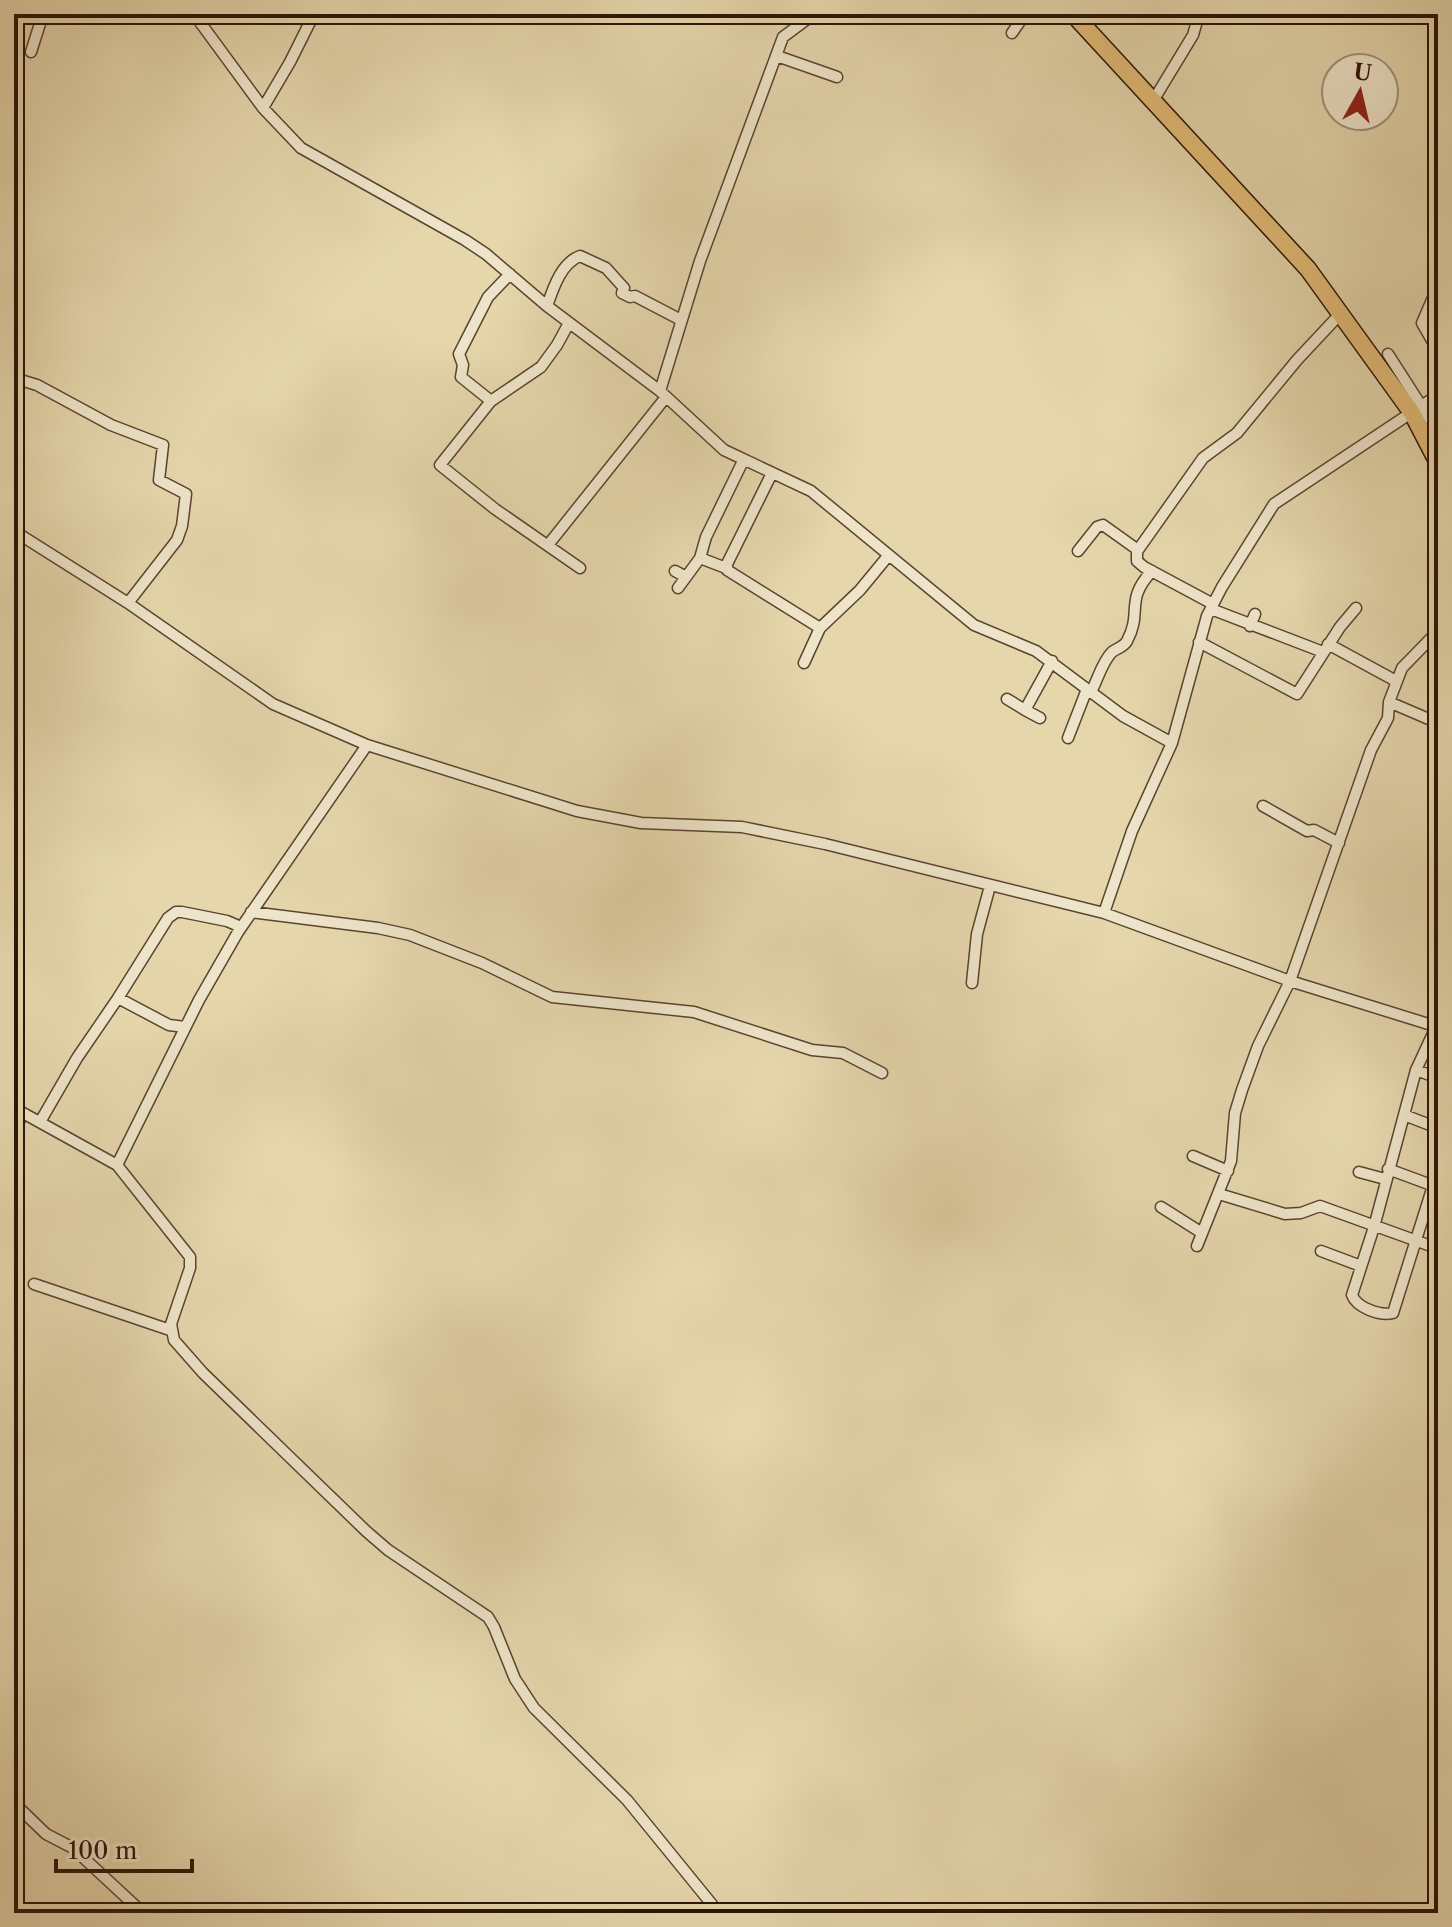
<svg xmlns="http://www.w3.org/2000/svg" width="1452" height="1927" font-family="'Libre Caslon Text',serif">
<rect width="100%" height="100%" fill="#e5d6ac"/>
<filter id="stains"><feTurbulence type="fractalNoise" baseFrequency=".0025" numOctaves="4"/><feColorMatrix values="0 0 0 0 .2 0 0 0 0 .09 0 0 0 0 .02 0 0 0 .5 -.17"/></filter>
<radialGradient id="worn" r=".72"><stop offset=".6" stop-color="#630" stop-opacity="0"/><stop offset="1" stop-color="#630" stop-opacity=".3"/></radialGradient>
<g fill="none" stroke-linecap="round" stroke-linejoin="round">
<g stroke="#5a442f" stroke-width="13">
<path id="street" d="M 194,14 L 263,108 L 301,148 L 465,240 L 486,254 L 547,306 L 660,391 L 724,450 L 811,491 L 974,625 L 1036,651 L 1123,716 L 1172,743 L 1207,616 L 1222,587 L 1274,504 L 1438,395
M 1012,33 L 1025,14
M 31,52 L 43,14
M 777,56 L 837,77
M 1153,101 L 1193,35 L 1199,14
M 263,108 L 290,62 L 314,14
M 1438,286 L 1422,323 L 1438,351
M 547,306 C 553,289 561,263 580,256 L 606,268 L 624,288 L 622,293 L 630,297 L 635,296 L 681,320
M 569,323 L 557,345 L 541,367 L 491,401 L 440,465 L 495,509 L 580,568
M 1388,354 L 1438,432
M 14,378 L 37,385 L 111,425 L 163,445 L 159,480 L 186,494 L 182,526 L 177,540 L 128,603
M 660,391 L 700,261 L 783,37 L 814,14
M 491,401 L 461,377 L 463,365 L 459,354 L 488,297 L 510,274
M 772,473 L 727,564 L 727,570 L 820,628 L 860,590 L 888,556
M 14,531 L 128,603 L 273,704 L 367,745 L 577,811 L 641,823 L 742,827 L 825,844 L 1104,913 L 1290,981 L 1438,1027
M 548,545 L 666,397
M 1137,550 L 1137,561 L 1144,567 L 1213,604
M 1078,551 L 1097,527 L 1103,525 L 1138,550 L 1203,458 L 1237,433 L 1297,360 L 1341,313
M 700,558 L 706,537 L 743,461
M 675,571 L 686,577
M 678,588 L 700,558 L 726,568
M 1211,609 L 1323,652
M 1250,626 L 1255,614
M 1199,642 L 1297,694 L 1340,627 L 1356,608
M 1328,644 L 1396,681
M 804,663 L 820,628
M 1091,692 C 1098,679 1102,662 1112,652 C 1117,648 1124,647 1127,641 C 1143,611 1124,601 1152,571
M 1007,699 L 1025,710 L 1052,661
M 1389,702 L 1438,723
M 1025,710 L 1040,718
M 1068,738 L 1087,689
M 367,745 L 238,932 L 199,1000 L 117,1165 L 190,1257 L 190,1268 L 171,1324 L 174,1340 L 203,1373 L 366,1531 L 388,1550 L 488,1617 L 494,1627 L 515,1679 L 534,1708 L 627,1800 L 719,1913
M 1263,806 L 1307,831 L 1314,830 L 1339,843
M 251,912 L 378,928 L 410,935 L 482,963 L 552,997 L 694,1012 L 812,1050 L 843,1053 L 882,1073
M 1104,913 L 1132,831 L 1172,743
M 972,983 L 977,934 L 990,886
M 118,998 L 169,1025 L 185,1027
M 1436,1027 L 1416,1070 L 1374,1227 L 1352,1295 C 1357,1308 1380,1316 1393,1313 L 1438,1170
M 1416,1070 L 1438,1078
M 14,1108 L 117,1165
M 1404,1115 L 1438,1128
M 40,1122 L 77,1058 L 118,998 L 168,918 L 176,912 L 182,912 L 227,921 L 241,927
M 14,1131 L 23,1113
M 1193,1156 L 1228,1171
M 1388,1169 L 1434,1186
M 1359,1172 L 1385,1179
M 1219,1194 L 1285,1214 L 1301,1213 L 1320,1206 L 1431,1246
M 1161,1207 L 1202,1233
M 1197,1246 L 1231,1161 L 1235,1113 L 1242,1090 L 1258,1046 L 1290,981 L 1371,750 L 1388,718 L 1389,702 L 1402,668 L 1438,631
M 1321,1251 L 1361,1266
M 34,1284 L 170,1330
M 14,1803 L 46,1834 L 73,1848 L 143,1913"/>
</g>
<g stroke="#2c1405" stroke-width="19">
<path id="primary" d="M 1073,14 L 1308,269 L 1412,413 L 1438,463"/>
</g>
<use href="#street" stroke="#eee4c9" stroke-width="10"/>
<use href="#primary" stroke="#e2bb76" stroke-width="16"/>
</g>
<rect width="1452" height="1927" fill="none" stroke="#e5d6ac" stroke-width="48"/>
<rect x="16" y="16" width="1420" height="1895" fill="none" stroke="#2c1405" stroke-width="4"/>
<rect x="24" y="24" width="1404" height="1879" fill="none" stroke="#2c1405" stroke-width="2"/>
<g transform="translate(1360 92) rotate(8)"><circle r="38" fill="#eee4c9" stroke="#a0917b" stroke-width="2"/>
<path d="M0-6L14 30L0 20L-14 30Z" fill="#8f2418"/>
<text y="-12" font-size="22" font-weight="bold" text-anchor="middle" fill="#2c1405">U</text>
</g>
<path d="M56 1859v12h136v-12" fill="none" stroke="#2c1405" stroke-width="4"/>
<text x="68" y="1859" font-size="24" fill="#2c1405" stroke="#eee4c9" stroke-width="6" paint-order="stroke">100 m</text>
<rect width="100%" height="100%" filter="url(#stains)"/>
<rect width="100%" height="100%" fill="url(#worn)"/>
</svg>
